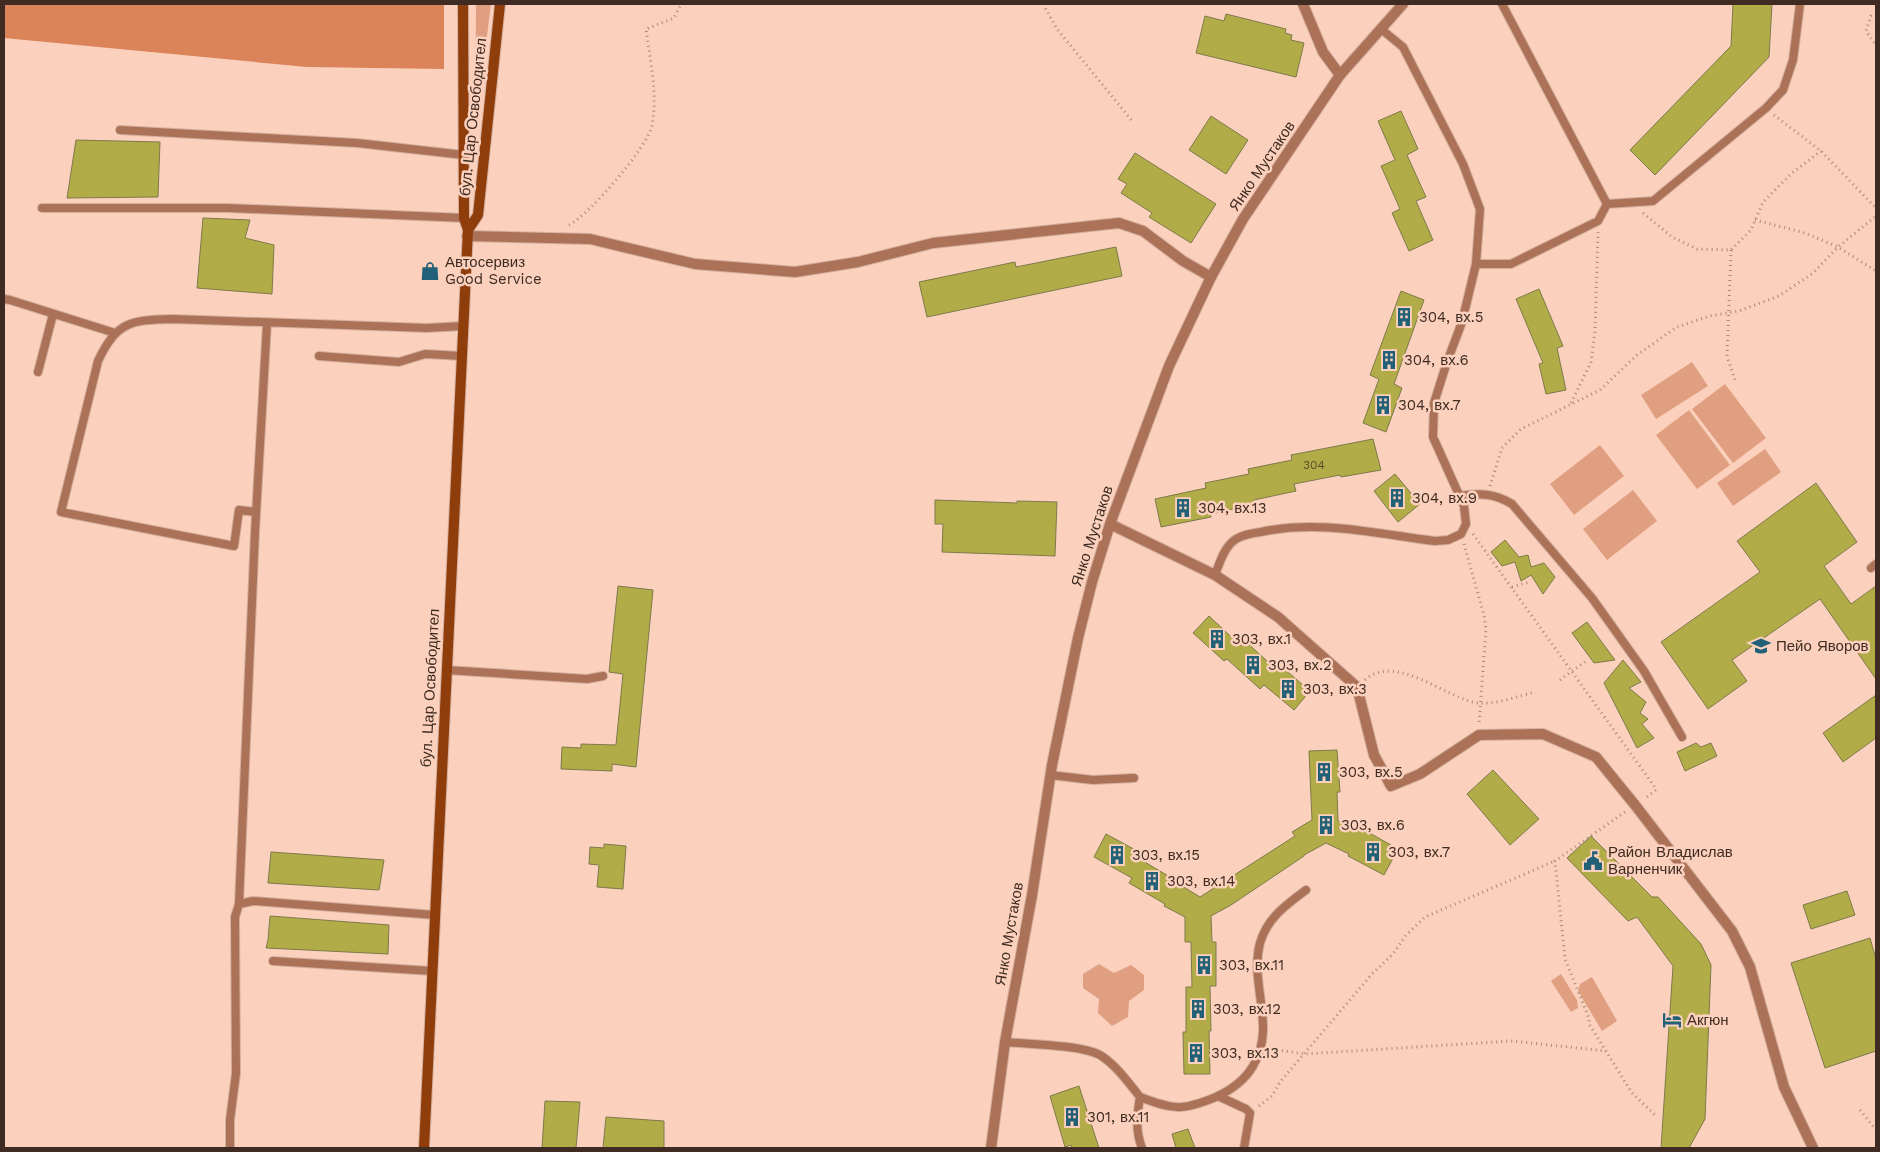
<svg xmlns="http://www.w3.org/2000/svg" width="1880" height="1152" font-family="'Work Sans',sans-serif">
<rect width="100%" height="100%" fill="#fbd0bd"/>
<path fill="#e09f81" d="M 476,4 L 491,4 L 475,131 Z
M 1692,362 L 1708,386 L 1656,419 L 1641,395 Z
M 1725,384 L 1766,438 L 1733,463 L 1692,409 Z
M 1689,410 L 1730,465 L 1697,489 L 1656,435 Z
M 1600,445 L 1624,476 L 1574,515 L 1550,484 Z
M 1765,449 L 1781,472 L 1733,506 L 1717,483 Z
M 1633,490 L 1657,521 L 1607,560 L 1583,529 Z
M 1099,964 L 1114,973 L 1131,965 L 1144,975 L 1144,990 L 1129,1001 L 1128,1017 L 1112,1026 L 1098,1013 L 1099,999 L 1083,988 L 1083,974 Z
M 1561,974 L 1577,1000 L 1578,1008 L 1571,1012 L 1551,981 Z
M 1592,977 L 1617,1021 L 1602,1031 L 1578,991 L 1580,984 Z"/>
<path fill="#db8359" d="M 4,4 L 444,4 L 444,69 L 307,67 L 4,38 Z"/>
<path fill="#b2ac48" stroke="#7d7a49" d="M 1733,4 L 1772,4 L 1769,57 L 1655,175 L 1630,150 L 1731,46 Z
M 1226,14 L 1286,29 L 1285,33 L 1292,35 L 1291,40 L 1304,43 L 1296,77 L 1196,53 L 1205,16 L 1224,21 Z
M 1401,111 L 1418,149 L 1407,155 L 1426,197 L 1416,201 L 1433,240 L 1409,251 L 1392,213 L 1400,209 L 1381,166 L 1395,160 L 1378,121 Z
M 1211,116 L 1248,140 L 1226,174 L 1189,150 Z
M 76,140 L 160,142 L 158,197 L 67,198 Z
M 1135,153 L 1216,204 L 1191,243 L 1149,217 L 1152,213 L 1121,193 L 1127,184 L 1118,179 Z
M 203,218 L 250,220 L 245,238 L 274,245 L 272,294 L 197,288 Z
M 1116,247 L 1122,276 L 927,317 L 919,282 L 1015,262 L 1016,267 Z
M 1539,289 L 1563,346 L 1557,348 L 1566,390 L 1546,394 L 1539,364 L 1543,363 L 1516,299 Z
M 1401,291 L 1424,300 L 1394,384 L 1402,388 L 1386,432 L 1363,423 L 1379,379 L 1370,375 Z
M 1373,439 L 1381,470 L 1341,477 L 1340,475 L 1294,484 L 1296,491 L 1254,500 L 1255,504 L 1211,514 L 1211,517 L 1161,527 L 1155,499 L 1206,488 L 1205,483 L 1249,474 L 1248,469 L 1292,460 L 1291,455 Z
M 1395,474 L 1420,504 L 1398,522 L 1374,491 Z
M 1816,483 L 1857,542 L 1824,566 L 1851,604 L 1876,586 L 1876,679 L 1820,599 L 1732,660 L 1747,681 L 1708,709 L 1661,642 L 1760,572 L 1737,541 Z
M 935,500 L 1017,503 L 1017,501 L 1057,502 L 1055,556 L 942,552 L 943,524 L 935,524 Z
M 1505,540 L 1519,557 L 1528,555 L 1531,567 L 1544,563 L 1555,577 L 1543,594 L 1531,575 L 1521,581 L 1515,562 L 1502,566 L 1491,552 Z
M 618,586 L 653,590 L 636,767 L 612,764 L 612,771 L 561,769 L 562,747 L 581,748 L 581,744 L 616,745 L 623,674 L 609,672 Z
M 1209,616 L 1241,646 L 1245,641 L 1278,671 L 1282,667 L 1310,691 L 1294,710 L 1264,685 L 1260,689 L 1227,659 L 1224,661 L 1193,633 Z
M 1587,622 L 1615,660 L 1594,663 L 1572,633 Z
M 1623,660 L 1641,682 L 1629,688 L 1646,702 L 1640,713 L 1648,719 L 1642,724 L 1654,738 L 1637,748 L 1604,683 Z
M 1876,695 L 1876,738 L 1843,762 L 1823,733 Z
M 1696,743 L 1701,747 L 1711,743 L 1717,756 L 1685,771 L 1677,752 Z
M 1337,750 L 1340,792 L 1337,792 L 1338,821 L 1366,831 L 1398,849 L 1384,875 L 1348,856 L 1349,854 L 1326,843 L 1304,855 L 1304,856 L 1231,905 L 1211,916 L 1212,942 L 1216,942 L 1216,986 L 1210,986 L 1211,1031 L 1209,1031 L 1210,1074 L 1184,1074 L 1183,1032 L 1186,1032 L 1186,987 L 1192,987 L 1191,942 L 1185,942 L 1185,917 L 1164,906 L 1165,904 L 1129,883 L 1132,878 L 1094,857 L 1106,834 L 1141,853 L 1138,858 L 1175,880 L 1174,881 L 1200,897 L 1295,836 L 1292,832 L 1312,820 L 1309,751 Z
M 1493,770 L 1539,819 L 1510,845 L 1467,794 Z
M 1591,836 L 1652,897 L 1658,897 L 1701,944 L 1711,965 L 1705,1119 L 1689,1148 L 1661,1148 L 1673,966 L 1637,917 L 1628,921 L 1567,858 Z
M 604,844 L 626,846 L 623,889 L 597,887 L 599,865 L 589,864 L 590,847 L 604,848 Z
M 271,852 L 384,860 L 379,890 L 268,883 Z
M 1847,891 L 1855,915 L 1811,929 L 1803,905 Z
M 270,916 L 389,925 L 388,954 L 266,948 L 268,940 Z
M 1870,938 L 1876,959 L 1876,1051 L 1825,1068 L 1791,963 Z
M 1079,1086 L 1099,1148 L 1072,1148 L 1071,1145 L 1065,1147 L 1050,1096 Z
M 545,1101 L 580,1102 L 576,1148 L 542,1148 Z
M 606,1117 L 664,1121 L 664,1148 L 603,1148 Z
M 1188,1129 L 1195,1148 L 1176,1148 L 1172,1134 Z"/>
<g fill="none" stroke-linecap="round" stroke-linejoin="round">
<g stroke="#d5af9e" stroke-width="10">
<path id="service" d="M 1502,4 L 1607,204
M 1381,29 L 1403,47 L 1463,164 L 1480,209 L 1476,264 L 1511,264 L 1598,221 L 1607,204 L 1653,201 L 1766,108 L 1783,90 L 1793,60 L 1800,4
M 120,130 L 357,143 L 464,155
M 42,208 L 228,208 L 464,218
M 4,299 L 10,300 L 115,333
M 319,356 L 399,362 L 425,354 L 462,356
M 38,372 L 53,314
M 1459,496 C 1479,493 1494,493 1512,504 L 1592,598 L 1644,671 L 1682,737
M 256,512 L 239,510 L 234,546 L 61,512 L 98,361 C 117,321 131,320 173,319 L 427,328 L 463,326
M 1871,568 L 1876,564
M 1215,575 C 1220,562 1224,547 1236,539 C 1243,535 1252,533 1261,532 C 1318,519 1378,534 1435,541 L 1448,540 L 1461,534 L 1466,524 L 1464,506 L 1433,437 L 1434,403 L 1447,362 L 1462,322 L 1476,264
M 446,670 L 587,679 L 603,676
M 1050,775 L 1093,780 L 1134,778
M 239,904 L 255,532 L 267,323
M 273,961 L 432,971
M 1005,1042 C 1028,1044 1082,1045 1100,1055 C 1116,1065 1128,1082 1140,1097 C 1137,1115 1135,1130 1142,1148
M 1218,1096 L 1246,1109 L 1250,1113 L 1244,1148
M 1140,1097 C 1174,1110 1182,1111 1216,1097 C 1231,1090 1245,1080 1253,1066 C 1277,1027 1249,984 1260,943 C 1267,918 1287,904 1306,890
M 230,1148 L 230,1120 L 236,1073 L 235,917 L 239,904 L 253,901 L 435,915"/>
</g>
<g stroke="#d5af9e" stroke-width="12">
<path id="minor" d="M 1303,4 L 1323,52 L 1340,75
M 467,236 L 590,239 L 695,264 L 795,272 L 858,262 L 933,243 L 1119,223 L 1143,231 L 1183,261 L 1211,277
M 1110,524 L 1215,575 L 1278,617 L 1357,687 L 1374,755 L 1391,786 L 1420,774 L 1479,735 L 1543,734 L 1596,757 L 1635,805 L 1732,931 L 1750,967 L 1784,1087 L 1813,1148"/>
</g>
<g stroke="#d5af9e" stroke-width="12">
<path id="tertiary" d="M 991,1148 L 1005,1042 L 1032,895 L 1052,765 L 1078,638 L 1092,582 L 1110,524 L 1169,366 L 1211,277 L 1243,219 L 1340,75 L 1403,4"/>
</g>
<g stroke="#d5af9e" stroke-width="12">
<path id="secondary" d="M 468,230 L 478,215 L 500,4
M 424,1148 L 468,230 L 464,218 L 463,4"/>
</g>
<path stroke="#aa8979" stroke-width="3" stroke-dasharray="1 4" stroke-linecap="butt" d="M 1043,4 L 1057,29 L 1133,122
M 1876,13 L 1871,16 L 1866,31 L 1876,45
M 1774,115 L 1821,151 L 1876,208
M 1643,213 L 1672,237 L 1697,249 L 1731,250 L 1751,230 L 1763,202 L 1791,174 L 1821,151
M 1755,220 L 1805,233 L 1838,247 L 1876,271
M 569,225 C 589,215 648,147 652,125 C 658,94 650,60 646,29 L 674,18 L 681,4
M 1731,250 L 1727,356 L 1736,383
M 1571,403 L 1591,362 L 1595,331 L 1598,232
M 1490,486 L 1502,448 L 1521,429 L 1600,390 L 1637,355 L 1677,327 L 1710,316 L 1739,311 L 1779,296 L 1813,273 L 1838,247 L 1876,216
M 1473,534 L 1654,786 L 1656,790 L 1644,799
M 1464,544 L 1484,615 L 1486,629 L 1479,724
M 1512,587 L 1529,582
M 1365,680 C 1396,652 1446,699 1478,703 C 1494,705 1519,696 1535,692
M 1560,680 L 1586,661
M 1625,812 L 1555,861 L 1565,959 L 1589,1018 L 1589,1024 L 1632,1093 L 1655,1115
M 1272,1049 L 1304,1054 L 1512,1041 L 1606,1051
M 1259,1106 L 1272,1096 L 1280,1082 L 1372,974 L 1393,954 L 1406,935 L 1425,917 L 1555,861
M 1860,1110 L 1876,1130"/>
<use href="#service" stroke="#ab7258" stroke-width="8"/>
<use href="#minor" stroke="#ab7258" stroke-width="10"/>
<use href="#tertiary" stroke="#ab7258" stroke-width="10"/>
<use href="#secondary" stroke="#8e3d0b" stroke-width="10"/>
</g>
<defs>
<g id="shop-bare" transform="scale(1.5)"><path d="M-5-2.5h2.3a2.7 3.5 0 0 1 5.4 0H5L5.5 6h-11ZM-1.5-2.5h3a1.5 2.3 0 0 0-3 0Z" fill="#226077" stroke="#fbd0bd" stroke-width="2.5" paint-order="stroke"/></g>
<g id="building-bare" transform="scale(1.5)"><path d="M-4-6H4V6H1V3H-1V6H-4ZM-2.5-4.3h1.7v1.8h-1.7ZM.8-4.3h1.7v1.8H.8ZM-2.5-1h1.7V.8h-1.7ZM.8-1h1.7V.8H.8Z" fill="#226077" stroke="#fbd0bd" stroke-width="2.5" paint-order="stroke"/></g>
<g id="school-bare" transform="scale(1.5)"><path d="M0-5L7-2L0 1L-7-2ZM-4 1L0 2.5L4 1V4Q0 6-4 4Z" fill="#226077" stroke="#fbd0bd" stroke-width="2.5" paint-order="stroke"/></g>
<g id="civic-bare" transform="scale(1.5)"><path d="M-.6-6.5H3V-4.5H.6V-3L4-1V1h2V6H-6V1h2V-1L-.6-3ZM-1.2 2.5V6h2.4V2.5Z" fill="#226077" stroke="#fbd0bd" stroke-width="2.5" paint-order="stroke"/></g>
<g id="hotel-bare" transform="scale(1.5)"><path d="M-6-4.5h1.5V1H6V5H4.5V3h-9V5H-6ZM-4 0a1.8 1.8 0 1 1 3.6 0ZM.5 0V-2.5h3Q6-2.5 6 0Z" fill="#226077" stroke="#fbd0bd" stroke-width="2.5" paint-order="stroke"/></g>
</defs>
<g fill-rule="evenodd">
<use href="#shop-bare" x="430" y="271"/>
<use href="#building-bare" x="1404" y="317"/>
<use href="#building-bare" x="1389" y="360"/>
<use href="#building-bare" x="1383" y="405"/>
<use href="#building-bare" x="1397" y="498"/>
<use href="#building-bare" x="1183" y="508"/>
<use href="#building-bare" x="1217" y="639"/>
<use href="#school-bare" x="1761" y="646"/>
<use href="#building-bare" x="1253" y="665"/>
<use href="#building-bare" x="1288" y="689"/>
<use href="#building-bare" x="1324" y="772"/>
<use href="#building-bare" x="1326" y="825"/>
<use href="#building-bare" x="1373" y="852"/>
<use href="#building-bare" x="1117" y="855"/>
<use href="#civic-bare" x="1593" y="861"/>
<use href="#building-bare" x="1152" y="881"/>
<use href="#building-bare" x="1204" y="965"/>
<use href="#building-bare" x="1198" y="1009"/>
<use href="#hotel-bare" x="1672" y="1020"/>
<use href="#building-bare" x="1196" y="1053"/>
<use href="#building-bare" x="1072" y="1117"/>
</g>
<g text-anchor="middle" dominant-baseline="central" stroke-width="5" stroke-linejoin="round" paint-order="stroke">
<g font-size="12" fill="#5c4b2b">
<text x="1314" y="465">304</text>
</g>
<g font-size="15" fill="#3f2b21" stroke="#fbd0bd">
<text transform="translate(473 117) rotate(-84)">бул. Цар Освободител</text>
<text transform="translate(1262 166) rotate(-56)">Янко Мустаков</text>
<text transform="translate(1092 536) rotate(-72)">Янко Мустаков</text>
<text transform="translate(430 688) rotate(-87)">бул. Цар Освободител</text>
<text transform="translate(1009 934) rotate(-80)">Янко Мустаков</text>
</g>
<g font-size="15" fill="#3f2b21" stroke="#fbd0bd" text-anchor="start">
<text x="445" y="262">Автосервиз<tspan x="445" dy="17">Good Service</tspan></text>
<text x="1419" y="317">304, вх.5</text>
<text x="1404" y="360">304, вх.6</text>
<text x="1398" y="405">304, вх.7</text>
<text x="1412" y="498">304, вх.9</text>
<text x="1198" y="508">304, вх.13</text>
<text x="1232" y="639">303, вх.1</text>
<text x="1776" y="646">Пейо Яворов</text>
<text x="1268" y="665">303, вх.2</text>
<text x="1303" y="689">303, вх.3</text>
<text x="1339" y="772">303, вх.5</text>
<text x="1341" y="825">303, вх.6</text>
<text x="1388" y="852">303, вх.7</text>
<text x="1608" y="852">Район Владислав<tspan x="1608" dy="17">Варненчик</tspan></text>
<text x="1132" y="855">303, вх.15</text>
<text x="1167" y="881">303, вх.14</text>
<text x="1219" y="965">303, вх.11</text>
<text x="1213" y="1009">303, вх.12</text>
<text x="1687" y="1020">Акгюн</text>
<text x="1211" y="1053">303, вх.13</text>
<text x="1087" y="1117">301, вх.11</text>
</g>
</g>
<rect width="1880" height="1152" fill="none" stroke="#3f2b21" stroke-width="10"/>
</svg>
